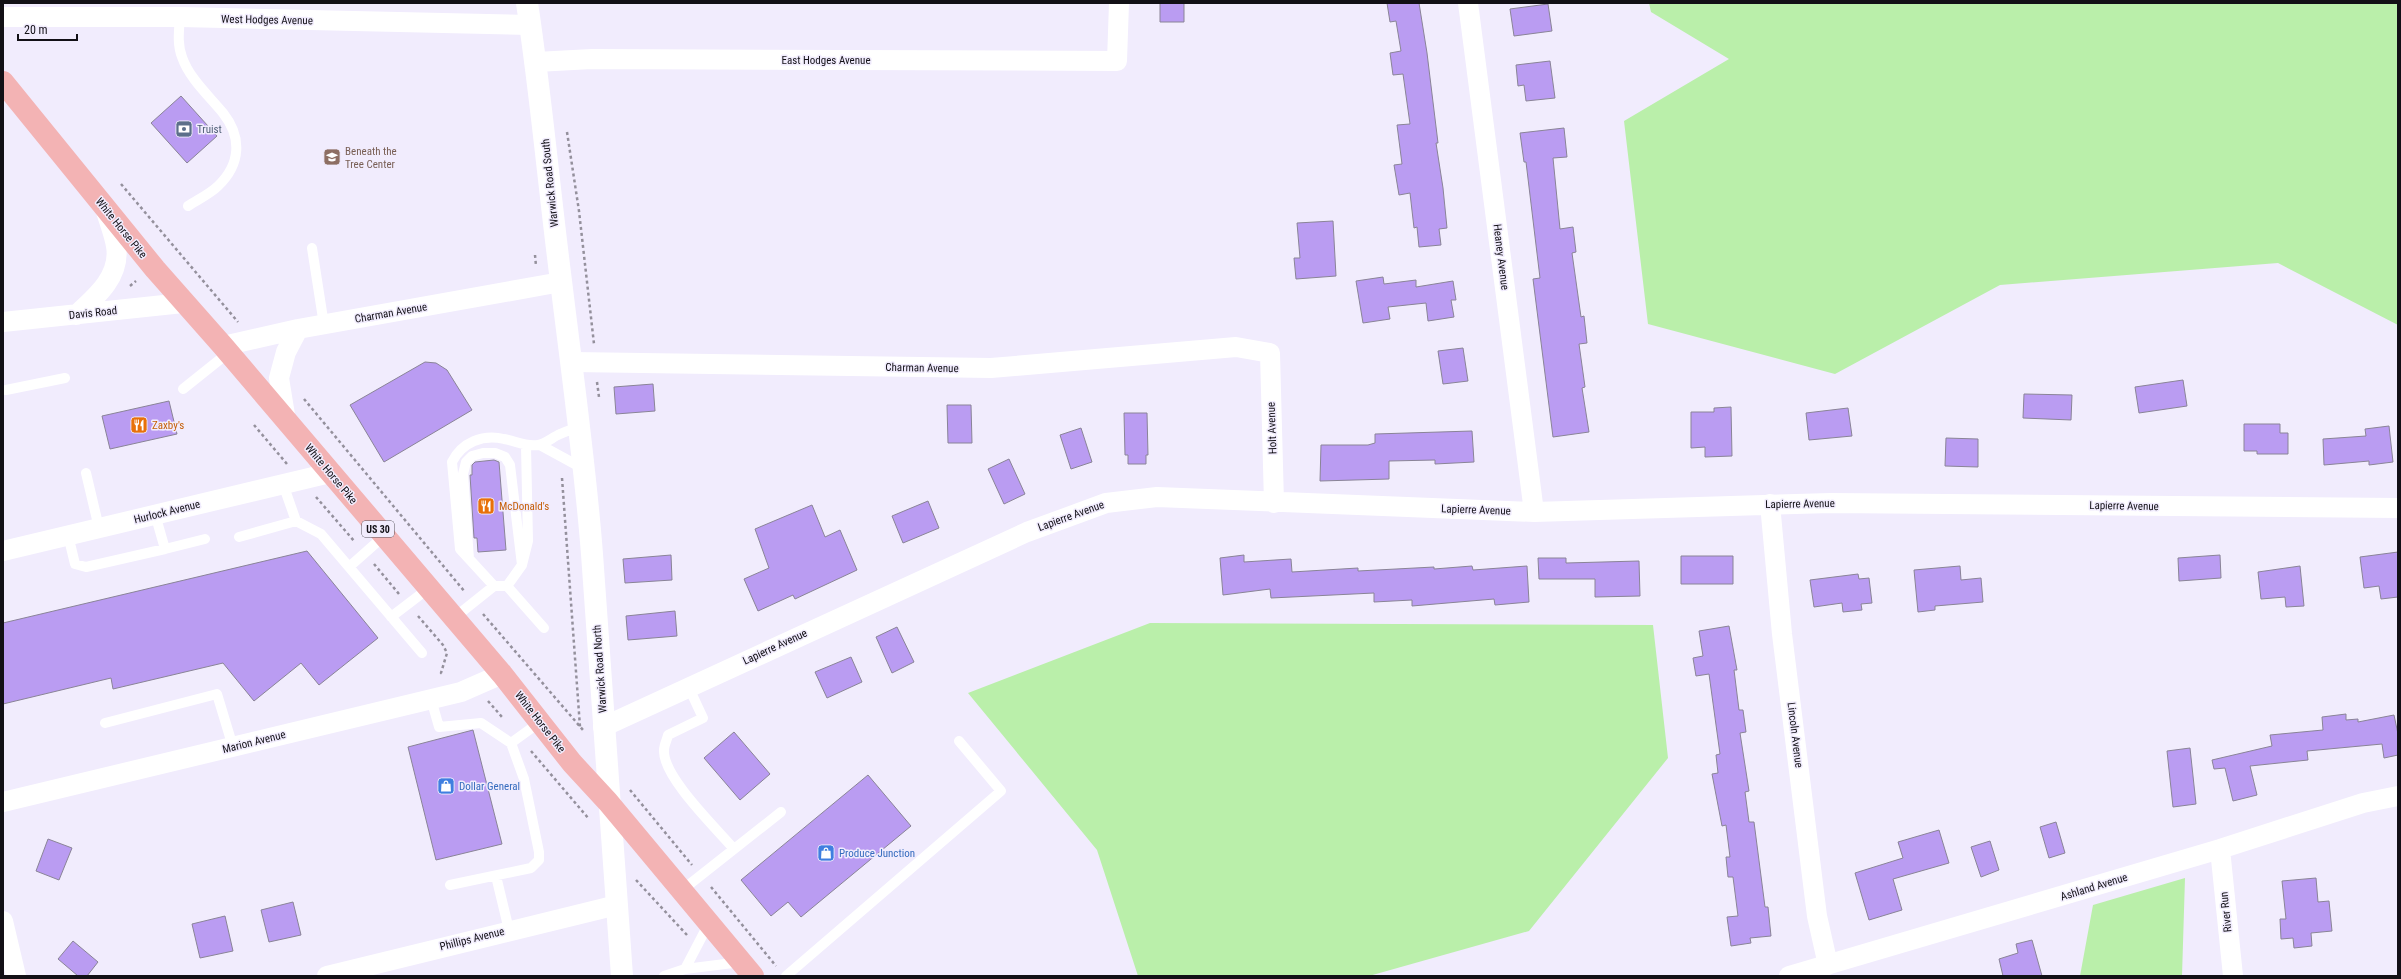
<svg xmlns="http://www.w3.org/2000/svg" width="2401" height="979" font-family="'Roboto Condensed',sans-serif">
<rect width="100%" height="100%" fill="#f1ecfd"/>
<path fill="#baefaa" d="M 1649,3 L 2398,3 L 2398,325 L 2278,263 L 2000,285 L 1835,374 L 1648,324 L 1624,121 L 1729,59 L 1651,12 Z
M 1150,623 L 1653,625 L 1668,758 L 1529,931 L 1369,976 L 1138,976 L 1097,850 L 968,693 Z
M 2185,878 L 2182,976 L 2080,976 L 2093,905 Z"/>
<path fill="#ba9cf2" stroke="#8a8497" d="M 1160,3 L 1184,3 L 1184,22 L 1160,22 Z
M 1387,3 L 1419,3 L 1427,53 L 1438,143 L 1436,143 L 1443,188 L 1447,228 L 1439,229 L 1441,245 L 1419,247 L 1417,227 L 1414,228 L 1410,193 L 1399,195 L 1394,165 L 1402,164 L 1397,125 L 1410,124 L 1403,74 L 1393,75 L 1390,53 L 1401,51 L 1396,21 L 1390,22 Z
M 1548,4 L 1552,31 L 1514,36 L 1510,9 Z
M 1550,61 L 1555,98 L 1526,101 L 1524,85 L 1518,86 L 1516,65 Z
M 181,96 L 217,136 L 187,163 L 151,123 Z
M 1564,128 L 1567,157 L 1553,158 L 1560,229 L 1573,227 L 1576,252 L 1572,253 L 1581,317 L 1584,316 L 1587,343 L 1579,344 L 1585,387 L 1582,388 L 1589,432 L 1553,437 L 1533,279 L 1540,278 L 1526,162 L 1524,162 L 1520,133 Z
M 1333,221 L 1336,276 L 1296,279 L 1294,258 L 1300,258 L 1297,223 Z
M 1383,277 L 1384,284 L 1416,280 L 1416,287 L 1453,281 L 1456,300 L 1451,300 L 1454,317 L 1428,321 L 1426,303 L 1388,307 L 1390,319 L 1363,323 L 1356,281 Z
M 1463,348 L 1468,381 L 1443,384 L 1438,351 Z
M 425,362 L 436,363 L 447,370 L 472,410 L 384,462 L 350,405 Z
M 2183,380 L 2187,406 L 2139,413 L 2135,387 Z
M 653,384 L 655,411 L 616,414 L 614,387 Z
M 2024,394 L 2072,395 L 2071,420 L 2023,418 Z
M 169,401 L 177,434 L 110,449 L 102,416 Z
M 947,405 L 971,405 L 972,443 L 948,443 Z
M 1731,407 L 1732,456 L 1705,457 L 1705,447 L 1691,448 L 1691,412 L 1714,412 L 1714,408 Z
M 1848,408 L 1852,436 L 1809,440 L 1806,413 Z
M 1124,413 L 1147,413 L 1148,455 L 1146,455 L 1146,464 L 1128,464 L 1128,455 L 1125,455 Z
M 2244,424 L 2280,424 L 2280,433 L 2288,433 L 2288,454 L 2257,454 L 2257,451 L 2244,451 Z
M 2389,426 L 2393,462 L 2369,465 L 2369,461 L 2324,465 L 2323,439 L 2366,436 L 2365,429 Z
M 1081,428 L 1092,462 L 1071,469 L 1060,435 Z
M 1472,431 L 1474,462 L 1435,464 L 1435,460 L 1389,461 L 1389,479 L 1320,481 L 1321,445 L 1368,445 L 1375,443 L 1375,434 Z
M 1946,438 L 1978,439 L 1978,467 L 1945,466 Z
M 1009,459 L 1025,494 L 1004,504 L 988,469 Z
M 494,460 L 499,462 L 506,550 L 478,552 L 477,538 L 474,538 L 470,475 L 472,475 L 472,465 L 475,462 Z
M 928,501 L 939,528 L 903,543 L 892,516 Z
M 812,505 L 825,537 L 840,530 L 857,570 L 795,599 L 793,595 L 758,611 L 744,579 L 769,568 L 755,529 Z
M 307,551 L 378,638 L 319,685 L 301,663 L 254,701 L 223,663 L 113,689 L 111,678 L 3,704 L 3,623 Z
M 2398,552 L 2398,597 L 2381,599 L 2379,586 L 2364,588 L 2360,557 Z
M 671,555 L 672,580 L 625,583 L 623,559 Z
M 1244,555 L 1244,562 L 1291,559 L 1292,572 L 1358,568 L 1358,571 L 1434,567 L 1434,569 L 1472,566 L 1473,570 L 1527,566 L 1529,602 L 1495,605 L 1494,599 L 1412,606 L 1412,600 L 1374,602 L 1374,593 L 1271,598 L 1270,589 L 1223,595 L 1220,558 Z
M 2220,555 L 2221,578 L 2179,581 L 2178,558 Z
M 1681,556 L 1733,556 L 1733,584 L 1681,584 Z
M 1538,558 L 1566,558 L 1566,563 L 1639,561 L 1640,596 L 1595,597 L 1595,579 L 1539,579 Z
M 1960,566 L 1961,580 L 1981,578 L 1983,602 L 1935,606 L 1935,610 L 1918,612 L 1914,570 Z
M 2300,566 L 2304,606 L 2286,607 L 2285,597 L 2261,599 L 2258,572 Z
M 1858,574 L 1859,579 L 1869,578 L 1872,603 L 1861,604 L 1862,610 L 1843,612 L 1842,603 L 1814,607 L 1810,580 Z
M 675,611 L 677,636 L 628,640 L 626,616 Z
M 1729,626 L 1737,670 L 1734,670 L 1739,710 L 1743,710 L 1746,732 L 1740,733 L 1749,791 L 1745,792 L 1749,822 L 1754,822 L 1765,907 L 1768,907 L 1771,936 L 1750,938 L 1751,943 L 1731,946 L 1727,917 L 1738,916 L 1733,877 L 1728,877 L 1726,857 L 1730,857 L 1726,825 L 1722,826 L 1712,774 L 1718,773 L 1716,755 L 1720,754 L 1709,674 L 1696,676 L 1693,658 L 1703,656 L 1699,631 Z
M 897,627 L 914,662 L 892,673 L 876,637 Z
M 851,657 L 862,682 L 827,698 L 815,672 Z
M 2346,714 L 2346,720 L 2358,719 L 2358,722 L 2394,715 L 2398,734 L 2398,755 L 2384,758 L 2382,744 L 2307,751 L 2308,760 L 2250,766 L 2257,795 L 2233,801 L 2225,768 L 2214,769 L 2212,760 L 2272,746 L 2270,735 L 2323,730 L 2322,717 Z
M 473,730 L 502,844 L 436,860 L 408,747 Z
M 734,732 L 770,774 L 740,800 L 704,758 Z
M 2190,748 L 2196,804 L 2173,807 L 2167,751 Z
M 868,775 L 911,826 L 801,917 L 788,902 L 771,916 L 741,880 Z
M 2056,822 L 2065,853 L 2049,858 L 2040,827 Z
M 1939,830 L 1949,863 L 1893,879 L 1902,910 L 1869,920 L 1855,873 L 1903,858 L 1898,842 Z
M 48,839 L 72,848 L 59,880 L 36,871 Z
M 1990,841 L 1999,870 L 1981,877 L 1971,847 Z
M 2316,878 L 2318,902 L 2329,901 L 2332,931 L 2311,933 L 2312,946 L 2294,948 L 2293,938 L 2281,939 L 2280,919 L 2286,919 L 2282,881 Z
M 293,902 L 301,935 L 269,942 L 261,910 Z
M 225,916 L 233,951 L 200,958 L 192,924 Z
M 2032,940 L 2042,976 L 2003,976 L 1999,959 L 2018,953 L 2016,944 Z
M 73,941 L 98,962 L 87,976 L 78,976 L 58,959 Z"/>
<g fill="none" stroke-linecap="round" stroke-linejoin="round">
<path stroke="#94909c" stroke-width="2.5" stroke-dasharray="3 3" stroke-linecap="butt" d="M 567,132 L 579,211 L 594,344
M 121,184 L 238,322
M 535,255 L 536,266
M 130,286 L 136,281
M 597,382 L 599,397
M 304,399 L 465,592
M 254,425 L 287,464
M 562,478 L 580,727
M 316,497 L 355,542
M 374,564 L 399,594
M 483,614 L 583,730
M 418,616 L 443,645 L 447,653 L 441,673 L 444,675
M 488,701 L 502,717
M 531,751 L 589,819
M 630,790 L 692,865
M 636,880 L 687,935
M 711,887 L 776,966"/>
<path stroke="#fff" stroke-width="10" d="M 180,17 C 179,31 177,44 182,57 C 189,78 209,96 223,113 C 242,137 241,164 218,186 C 210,194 197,200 188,206
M 312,248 L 324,325
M 183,389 L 228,353
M 6,390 L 65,378
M 540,445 L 584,469
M 86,473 L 99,528
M 283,484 L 296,521 L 321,534 L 422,653
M 155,514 L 165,549 L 205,539
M 68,535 L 75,564 L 86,567 L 165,549
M 239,537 L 296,521
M 469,559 L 463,474 L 466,462 L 472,456 L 483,453 L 495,453 L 505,457 L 510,465 L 522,565
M 349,567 L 384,536
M 494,586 L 460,549 L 452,462 C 462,442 483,434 504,439 C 516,441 525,447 538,445 C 545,444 553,437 560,434 C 566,431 574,429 580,427
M 507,586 L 522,565 L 528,541 L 526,446
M 391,617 L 429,588
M 454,618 L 494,586 L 507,586 L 544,628
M 689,688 L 703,718 L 668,735 C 667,740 664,745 664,750 C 662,776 716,828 734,849
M 431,699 L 439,727 L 481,723 L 511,743 L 524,779 L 539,852 L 539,860 L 531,868 L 450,885
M 105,723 L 217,694 L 233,747
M 511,743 L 540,722
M 496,876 L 509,930
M 681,891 L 781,812
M 709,923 L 685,969 L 741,962
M 664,976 L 685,969
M 786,976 L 1001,791 L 959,741"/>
<path stroke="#fff" stroke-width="20" d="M 1468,3 L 1534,512
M 3,17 L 180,17 L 530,25
M 536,62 L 592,59 L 1117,61 L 1119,3
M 76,315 C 96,297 121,276 116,246 C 114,234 109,222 106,211
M 3,322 L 183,303
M 223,346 L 298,329 L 561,282
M 572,362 L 991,368 L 1236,347 L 1270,353 L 1274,503
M 286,421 L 279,378 L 286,352 L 298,329
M 1770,504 L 1782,634 L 1817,916 L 1828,965
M 3,551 L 330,473
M 603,727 L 1027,532 L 1106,503 L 1157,497 L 1534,512 L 1831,503 L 2398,508
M 3,802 L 461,692 L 502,674
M 2220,849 L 2233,976
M 3,921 L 16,976
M 327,976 L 617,905
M 1789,976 L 2220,849 L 2363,803 L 2398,796"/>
<path stroke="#fff" stroke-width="22" d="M 527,3 C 541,95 549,188 561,281 C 572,372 585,463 592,554 C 603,695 611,836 622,976"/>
<path stroke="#f3b3b4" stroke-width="22" d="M 3,82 L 155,269 L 223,346 L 502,674 L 572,763 L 608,802 L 753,976"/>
</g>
<defs>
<g id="bank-square" transform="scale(0.9)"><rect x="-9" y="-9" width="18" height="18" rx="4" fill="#5c6f8a" stroke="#f1ecfd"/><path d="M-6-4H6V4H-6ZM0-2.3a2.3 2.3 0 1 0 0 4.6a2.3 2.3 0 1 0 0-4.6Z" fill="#fff"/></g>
<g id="school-square" transform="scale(0.9)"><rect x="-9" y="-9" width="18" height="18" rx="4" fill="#8d6e63" stroke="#f1ecfd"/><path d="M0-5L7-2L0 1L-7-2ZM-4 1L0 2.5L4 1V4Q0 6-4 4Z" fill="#fff"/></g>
<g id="restaurant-square" transform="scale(0.9)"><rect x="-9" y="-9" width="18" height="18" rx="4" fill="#e8710a" stroke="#f1ecfd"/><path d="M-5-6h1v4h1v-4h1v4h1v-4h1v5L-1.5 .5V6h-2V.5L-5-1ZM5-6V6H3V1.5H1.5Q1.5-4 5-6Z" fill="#fff"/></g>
<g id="shop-square" transform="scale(0.9)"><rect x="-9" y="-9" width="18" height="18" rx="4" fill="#3f7fe0" stroke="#f1ecfd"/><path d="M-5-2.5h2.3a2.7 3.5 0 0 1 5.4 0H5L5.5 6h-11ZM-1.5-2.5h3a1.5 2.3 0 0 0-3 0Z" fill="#fff"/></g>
</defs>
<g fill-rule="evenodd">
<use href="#bank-square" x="184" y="129"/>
<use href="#school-square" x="332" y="157"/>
<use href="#restaurant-square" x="139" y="425"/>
<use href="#restaurant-square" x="486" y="506"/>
<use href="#shop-square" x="446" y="786"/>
<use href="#shop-square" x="826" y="853"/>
</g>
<g text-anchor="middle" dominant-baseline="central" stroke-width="3" stroke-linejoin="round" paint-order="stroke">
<rect fill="#f1ecfd" stroke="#55525b" stroke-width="1" x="362" y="521" width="32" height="16" rx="3"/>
<g font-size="10" font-weight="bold" fill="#121016">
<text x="378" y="529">US 30</text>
</g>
<g font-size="11" fill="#121016" stroke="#f1ecfd">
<text transform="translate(267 20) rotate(1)">West Hodges Avenue</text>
<text x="826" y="60">East Hodges Avenue</text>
<text transform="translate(550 183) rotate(-96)">Warwick Road South</text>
<text transform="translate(121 228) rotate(51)">White Horse Pike</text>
<text transform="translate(1501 257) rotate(83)">Heaney Avenue</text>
<text transform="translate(93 313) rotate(-6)">Davis Road</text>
<text transform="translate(391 313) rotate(-10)">Charman Avenue</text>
<text transform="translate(922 368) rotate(1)">Charman Avenue</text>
<text transform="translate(1272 428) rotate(-92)">Holt Avenue</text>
<text transform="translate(331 474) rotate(50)">White Horse Pike</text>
<text transform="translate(1800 504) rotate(-1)">Lapierre Avenue</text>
<text transform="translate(2124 506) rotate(1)">Lapierre Avenue</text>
<text transform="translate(1476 510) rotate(2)">Lapierre Avenue</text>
<text transform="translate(167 512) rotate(-14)">Hurlock Avenue</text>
<text transform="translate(1071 516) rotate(-20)">Lapierre Avenue</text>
<text transform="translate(775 647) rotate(-25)">Lapierre Avenue</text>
<text transform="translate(600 669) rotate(-94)">Warwick Road North</text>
<text transform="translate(540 722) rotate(52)">White Horse Pike</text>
<text transform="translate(1795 735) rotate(83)">Lincoln Avenue</text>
<text transform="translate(254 742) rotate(-14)">Marion Avenue</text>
<text transform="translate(2094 887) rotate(-17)">Ashland Avenue</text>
<text transform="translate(2226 912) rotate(-96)">River Run</text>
<text transform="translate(472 939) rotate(-14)">Phillips Avenue</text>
</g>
<g font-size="11" fill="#4e5e75" stroke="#f1ecfd" text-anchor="start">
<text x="197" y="129">Truist</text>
</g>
<g font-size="11" fill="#785e54" stroke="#f1ecfd" text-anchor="start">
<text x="345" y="151">Beneath the<tspan x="345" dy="13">Tree Center</tspan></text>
</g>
<g font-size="11" fill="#c56008" stroke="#f1ecfd" text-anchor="start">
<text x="152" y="425">Zaxby's</text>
<text x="499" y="506">McDonald's</text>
</g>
<g font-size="11" fill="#366cbe" stroke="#f1ecfd" text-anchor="start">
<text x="459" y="786">Dollar General</text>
<text x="839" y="853">Produce Junction</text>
</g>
</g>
<rect width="2401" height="979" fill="none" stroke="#121016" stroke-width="8"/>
<path d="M18 34v6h59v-6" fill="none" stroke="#121016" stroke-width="2"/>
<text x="24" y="34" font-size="12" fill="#121016" stroke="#f1ecfd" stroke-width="3" paint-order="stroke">20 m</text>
</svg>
